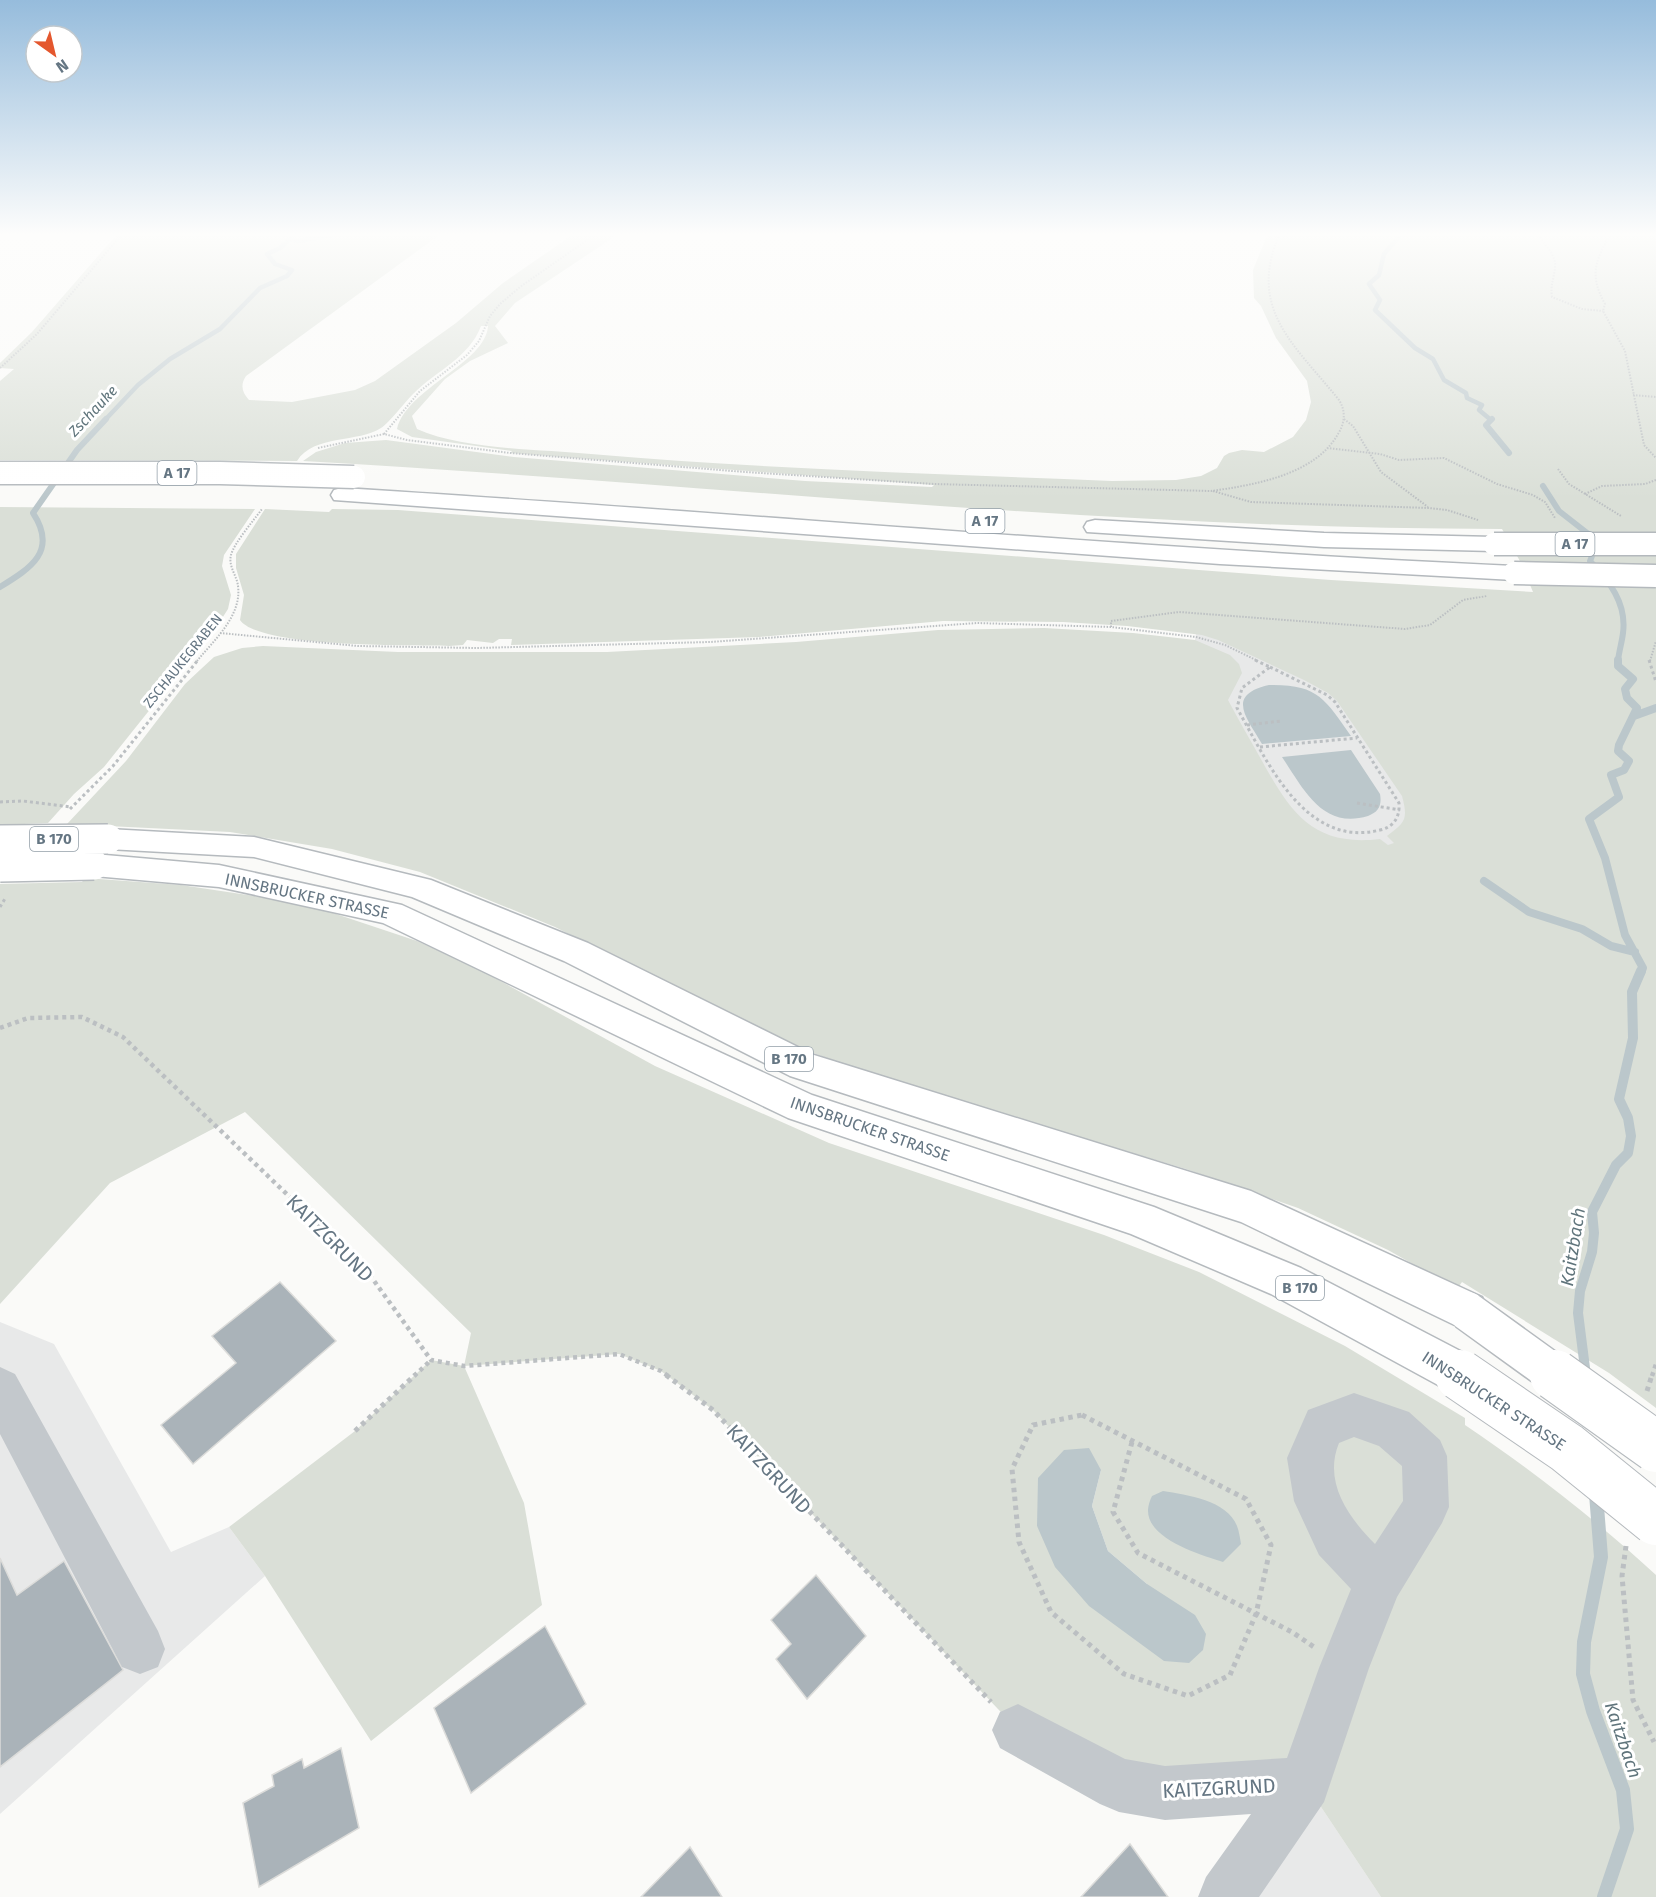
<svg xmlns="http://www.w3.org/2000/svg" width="1656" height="1897" font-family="'Fira Sans',sans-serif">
<rect width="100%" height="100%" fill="#fafaf8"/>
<path fill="#e8e9e9" d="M 1213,622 L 1314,667 L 1418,801 L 1418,854 L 1373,851 L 1280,823 L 1194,645 L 1196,634 Z
M 0,1322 L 54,1344 L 171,1552 L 229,1527 L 265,1576 L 0,1814 Z
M 1305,1783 L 1381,1897 L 1245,1897 Z"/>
<path fill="#dadfd7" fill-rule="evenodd" d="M 118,233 L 442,233 L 246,376 C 240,385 242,392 249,400 L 292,402 L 355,390 L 375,381 L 456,323 L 503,283 L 575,233 L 620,233 L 515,303 L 495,326 L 508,343 L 470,361 L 445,379 L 412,416 L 417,429 C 464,450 539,449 591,454 C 764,469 938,474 1112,481 L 1176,480 L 1201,476 L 1217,468 L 1224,456 L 1229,453 L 1242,450 L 1264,452 L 1293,437 L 1306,420 L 1311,402 L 1307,381 L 1276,338 L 1261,306 L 1254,298 L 1253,270 L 1268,233 L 1656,233 L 1656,1408 L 1609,1373 L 1462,1282 L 1457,1289 L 1388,1250 L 1298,1208 L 1186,1169 L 890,1081 L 808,1051 L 725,1013 L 555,927 L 420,872 L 332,849 L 230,832 L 67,824 L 126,761 L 185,684 L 201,669 L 214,657 L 242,648 L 263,646 L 398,652 L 607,652 L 796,642 L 938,630 L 1044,628 L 1133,633 L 1195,640 L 1230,655 L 1239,664 L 1242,673 L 1228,700 C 1239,721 1251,741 1262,761 C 1291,813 1313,847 1380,839 L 1388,845 L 1394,843 L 1387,836 C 1406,822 1408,819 1402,796 L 1337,701 L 1328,693 L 1304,680 L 1218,640 L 1202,635 L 1127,626 L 1063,622 L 943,621 L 759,637 L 511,645 L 512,639 L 499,639 L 493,643 L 467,640 L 463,645 L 449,646 C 412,645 259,648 240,620 L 244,595 L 236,568 L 236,554 L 265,509 L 329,512 L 332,509 L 398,510 L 1331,580 L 1533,592 L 1521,563 L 1502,529 C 1102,529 698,483 303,461 L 316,452 L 345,443 L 386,440 L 514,457 L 805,481 L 932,487 L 934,485 L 510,453 L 512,451 L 412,437 L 397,429 C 407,388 486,363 488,326 L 481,326 C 469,358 437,370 413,394 C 405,402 389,423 381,428 C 359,443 314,434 297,461 L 0,460 L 0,381 L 14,369 L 0,368 L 0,363 L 32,332 Z
M 0,507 L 255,509 L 224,555 L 222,566 L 231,595 L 228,609 L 219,623 L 104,767 L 74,794 L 48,823 L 0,825 Z
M 85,878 L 181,885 L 267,898 L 333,913 L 417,941 L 475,967 L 655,1066 L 829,1143 L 1104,1235 L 1199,1272 L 1345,1346 L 1465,1418 L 1465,1425 C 1532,1470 1596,1520 1656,1575 L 1656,1897 L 1381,1897 L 1305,1783 L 1165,1793 L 1018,1730 L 713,1410 L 661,1371 L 619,1354 L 464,1366 L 524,1503 L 542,1605 L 371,1741 L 265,1576 L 229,1527 L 355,1431 L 431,1360 L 464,1366 L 471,1333 L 245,1112 L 110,1183 L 0,1304 L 0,884 L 82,882 ZM 1101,1470 L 1092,1506 L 1108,1551 L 1147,1584 L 1037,1526 Z"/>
<path fill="#bbc7cb" d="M 1269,685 C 1318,684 1325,699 1351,736 L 1262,744 C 1247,718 1225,695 1269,685 Z
M 1351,750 L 1380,794 C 1382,805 1379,812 1368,816 C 1322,830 1303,788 1282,757 Z
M 1089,1448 L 1101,1470 L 1092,1506 L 1108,1551 L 1147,1584 L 1195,1615 L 1206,1634 L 1203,1650 L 1189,1663 L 1164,1661 L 1089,1606 L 1055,1567 L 1037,1526 L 1038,1478 L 1064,1450 Z
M 1163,1491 C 1187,1495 1227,1500 1237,1526 C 1239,1531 1240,1538 1241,1544 L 1223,1562 C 1201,1555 1147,1539 1148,1510 C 1148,1506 1150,1500 1152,1496 Z"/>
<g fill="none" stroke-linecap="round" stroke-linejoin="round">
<path stroke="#bbc7cb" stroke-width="4.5" d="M 1402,233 L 1384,254 L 1379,275 L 1369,284 L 1380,300 L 1375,310 L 1415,348 L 1433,359 L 1444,380 L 1466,393 L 1467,398 L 1482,405 L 1479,410 L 1491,420
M 105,420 L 138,385 L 170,359 L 220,329 L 260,288 L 287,276 L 292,270 L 275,264 L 267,254 L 280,248 L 290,239 L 298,241 L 345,233"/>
<path stroke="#bbc7cb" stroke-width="6" d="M 1492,419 L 1486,425 L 1509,453
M 1543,486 L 1559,511 L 1591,536 L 1594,551 L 1590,561 C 1609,581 1627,603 1623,633 C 1622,642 1619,651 1618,661
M 0,587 C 31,568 58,551 33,513 L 77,450 L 106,419"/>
<path stroke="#bbc7cb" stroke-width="8" d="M 1618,660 L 1618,666 L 1633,679 L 1625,689 L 1627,698 L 1637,708 L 1619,745 L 1618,751 L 1629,761 L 1624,770 L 1611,775 L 1619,797 L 1589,819 L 1605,858 L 1625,935 L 1643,968 L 1641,973
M 1634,716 L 1656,708
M 1484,881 L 1529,912 L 1582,929 L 1611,946 L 1635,952"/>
<path stroke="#bbc7cb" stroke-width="10" d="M 1586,1376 L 1578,1313 L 1580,1291 L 1592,1252 L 1594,1233 L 1592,1212 L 1616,1165 L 1628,1153 L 1631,1136 L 1628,1118 L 1619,1099 L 1633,1038 L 1632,992 L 1641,971"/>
<path stroke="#bbc7cb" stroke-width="14" d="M 1596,1494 L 1601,1557 L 1584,1642 L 1583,1674 L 1593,1711 L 1623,1790 L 1627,1829 L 1604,1897"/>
</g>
<path fill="#aab3b9" stroke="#dcdcda" stroke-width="1.5" d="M 280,1282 L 336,1341 L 193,1464 L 161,1425 L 236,1363 L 212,1336 Z
M 0,1558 L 17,1595 L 64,1561 L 123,1670 L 0,1767 Z
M 816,1575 L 866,1636 L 807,1699 L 776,1659 L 791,1644 L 771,1620 Z
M 545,1626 L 586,1704 L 471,1793 L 434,1708 Z
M 341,1748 L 359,1828 L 259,1887 L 243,1803 L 274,1786 L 272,1775 L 302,1759 L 304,1768 Z
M 1130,1844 L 1168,1897 L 1081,1897 Z
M 690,1847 L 722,1897 L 641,1897 Z"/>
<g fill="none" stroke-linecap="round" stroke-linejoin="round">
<g stroke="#b5babe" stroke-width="3">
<path id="major" d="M 108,829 L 254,837 L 431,880 L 588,943 L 814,1055 L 1251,1191 L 1482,1297 L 1488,1311 L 1482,1325 L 1467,1331 L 1241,1222 L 790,1076 L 564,961 L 412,897 L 254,857 L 108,849 L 97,846 L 93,839 L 97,832 Z
M 94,854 L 219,865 L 402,905 L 812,1095 L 1154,1207 L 1301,1268 L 1468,1355 L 1475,1370 L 1468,1385 L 1453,1391 L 1438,1385 L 1271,1294 L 1131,1234 L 788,1118 L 383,923 L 219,887 L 94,876 L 83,873 L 79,865 L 83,857 Z"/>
</g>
<g stroke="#b4b9bd" stroke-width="3">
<path id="highway" d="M 342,488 C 733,512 1123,548 1514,566 L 1522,568 L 1526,573 L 1522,578 L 1514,580 L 1220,564 L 334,500 L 331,495 L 334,490 Z
M 1095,520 L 1324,533 L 1494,537 L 1502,539 L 1506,544 L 1502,549 L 1494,551 L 1324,547 L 1087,532 L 1084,527 L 1087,522 Z"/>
</g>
<path stroke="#bbbfc2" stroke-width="2" stroke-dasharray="1.5 1.5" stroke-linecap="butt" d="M 1536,233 C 1543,242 1557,256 1555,267 C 1554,279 1550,285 1552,297 L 1582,309 L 1603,311
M 1611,233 C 1595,261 1589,275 1605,304 L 1603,311 L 1625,351 L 1644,445 L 1656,458
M 0,368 L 37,334 L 123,233
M 1633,395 L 1656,397
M 1344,419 L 1353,426 L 1381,472 L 1428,507
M 384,434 L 420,391 L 467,355 L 479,341 L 490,316 L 500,304 L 520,287 L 597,233
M 318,448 L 384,434 L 407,440 L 510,453 L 745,472 L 934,484 L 1211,491 C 1254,485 1315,475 1338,434 C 1345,423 1346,411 1339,400 C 1295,345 1246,309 1280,233
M 1327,448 L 1380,454 L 1399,460 L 1444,458 L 1497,484 L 1533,495 L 1545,502 L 1555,518
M 1558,469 L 1569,484 L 1621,516
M 1213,491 L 1251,502 L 1429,508 L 1447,510 L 1478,520
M 1585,494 L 1602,486 L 1645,484 L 1656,480
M 1111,627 L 1111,621 L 1179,612 L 1405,629 L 1430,625 L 1463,600 L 1487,596
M 220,633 L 358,646 L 477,648 L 710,642 L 977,623 L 1111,627 L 1196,637 L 1225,645 L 1258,661
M 197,661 C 214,640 242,616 238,586 C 237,576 228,566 231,555 C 234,543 254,520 262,509
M 1650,661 L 1656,641"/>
<path stroke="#bbbfc2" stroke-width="3" stroke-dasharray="3 3" stroke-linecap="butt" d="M 1255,660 L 1270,667
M 1649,660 L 1656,682
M 1270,667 L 1327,695 L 1335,702 L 1399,803 C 1400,817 1394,827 1380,830 C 1305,849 1267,761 1237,708 L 1242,688 Z
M 1247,725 L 1281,721
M 1260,747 L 1357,738
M 0,802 L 23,801 L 71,807
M 1357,803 L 1400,810
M 70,809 L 113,766 L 198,660
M 0,907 L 6,897"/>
<path stroke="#bbbfc2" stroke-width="4.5" stroke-dasharray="4 4" stroke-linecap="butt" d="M 0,1028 L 28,1018 L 82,1017 L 123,1037 L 367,1271 L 431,1360 L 464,1366 L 619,1354 L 661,1371 L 668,1376
M 414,1376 L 431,1360
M 1652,1376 L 1656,1364"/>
<path stroke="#bbbfc2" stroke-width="5" stroke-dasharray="4.5 4.5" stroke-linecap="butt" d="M 666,1375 L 713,1410 L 991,1702
M 1647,1391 L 1652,1375
M 1082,1415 L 1246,1499 L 1271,1545 L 1256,1614 L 1230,1675 L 1188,1696 L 1124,1674 L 1051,1612 L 1019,1542 L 1012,1469 L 1033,1425 Z
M 355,1431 L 415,1375
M 1132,1442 L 1113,1512 L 1138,1553 L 1292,1632 L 1314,1647
M 1626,1546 L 1622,1576 L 1633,1700 L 1654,1742"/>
<path fill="#c3c8cc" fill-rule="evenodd" d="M 0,1367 L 15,1374 L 158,1631 L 165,1649 L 158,1667 L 140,1674 L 122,1667 L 0,1434 Z
M 1354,1393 L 1409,1412 L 1440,1440 L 1447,1456 L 1449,1507 L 1442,1523 L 1397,1597 L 1369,1668 L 1324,1802 L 1259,1897 L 1198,1897 L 1206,1877 L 1251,1814 L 1165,1820 L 1119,1812 L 1100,1804 L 1000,1748 L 992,1730 L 1000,1712 L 1018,1704 L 1125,1759 L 1165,1766 L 1287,1758 L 1319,1668 L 1351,1589 L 1319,1555 L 1294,1501 L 1287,1458 L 1308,1410 ZM 1354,1437 L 1379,1446 L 1402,1466 L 1403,1501 L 1375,1544 C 1348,1517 1323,1482 1339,1443 Z"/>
<use href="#major" fill="#fff" fill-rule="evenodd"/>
<use href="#highway" fill="#fff" fill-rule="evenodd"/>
<g stroke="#b5babe" stroke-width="32" stroke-linecap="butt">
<path id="major-bridge-far2" d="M 0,840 L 108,839
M 0,867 L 94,865"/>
</g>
<g stroke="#b5babe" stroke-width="41" stroke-linecap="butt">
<path id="major-bridge-far1" d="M 1467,1311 L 1557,1376
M 1453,1370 L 1462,1376"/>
</g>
<g stroke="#b5babe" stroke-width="52" stroke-linecap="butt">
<path id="major-bridge" d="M 1460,1375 L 1567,1448 L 1656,1520
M 1555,1375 L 1656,1447"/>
</g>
<g stroke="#b4b9bd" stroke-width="25" stroke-linecap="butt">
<path id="highway-bridge" d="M 0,473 L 220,473 L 354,477
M 1494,544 L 1656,544
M 1514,573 L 1656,576"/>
</g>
<use href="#major-bridge-far2" stroke="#fff" stroke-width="29"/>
<use href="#major-bridge-far1" stroke="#fff" stroke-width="38"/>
<use href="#major-bridge" stroke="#fff" stroke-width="50"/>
<use href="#highway-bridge" stroke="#fff" stroke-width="22"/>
</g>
<linearGradient id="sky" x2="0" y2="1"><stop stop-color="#96bcdc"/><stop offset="0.47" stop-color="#fdfdfc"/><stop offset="1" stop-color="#fdfdfc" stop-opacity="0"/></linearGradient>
<rect width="1656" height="499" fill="url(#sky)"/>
<g text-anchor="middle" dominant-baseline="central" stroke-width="6" stroke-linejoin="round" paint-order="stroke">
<g font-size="14" fill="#657683" stroke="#fff">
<text transform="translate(183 661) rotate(-51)">ZSCHAUKEGRABEN</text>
</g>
<g font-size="15" font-style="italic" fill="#60757c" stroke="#fff">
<text transform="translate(93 411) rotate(-47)">Zschauke</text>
</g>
<g fill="#fff" stroke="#939fa8" stroke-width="1.5">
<rect x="157.5" y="461" width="39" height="24" rx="4.5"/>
<rect x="965.5" y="509" width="39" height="24" rx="4.5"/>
<rect x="1555.5" y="532" width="39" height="24" rx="4.5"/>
<rect x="30" y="827" width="48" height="24" rx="4.5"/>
<rect x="765" y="1047" width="48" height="24" rx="4.5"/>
<rect x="1276" y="1276" width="48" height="24" rx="4.5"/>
</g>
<g font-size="15" font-weight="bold" fill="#657683">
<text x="177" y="473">A 17</text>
<text x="985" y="521">A 17</text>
<text x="1575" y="544">A 17</text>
<text x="54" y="839">B 170</text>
<text x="789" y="1059">B 170</text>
<text x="1300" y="1288">B 170</text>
</g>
<g font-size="16" fill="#657683" stroke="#fff">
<text transform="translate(307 896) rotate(12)">INNSBRUCKER STRASSE</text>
<text transform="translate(870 1129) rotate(19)">INNSBRUCKER STRASSE</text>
<text transform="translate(1494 1401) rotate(33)">INNSBRUCKER STRASSE</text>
</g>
<g font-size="18" font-style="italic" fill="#60757c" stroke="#fff">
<text transform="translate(1573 1247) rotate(-81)">Kaitzbach</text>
<text transform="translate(1623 1740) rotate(71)">Kaitzbach</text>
</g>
<g font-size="20" fill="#657683" stroke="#fff">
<text transform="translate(330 1238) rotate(45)">KAITZGRUND</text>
<text transform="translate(769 1469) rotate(47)">KAITZGRUND</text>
<text transform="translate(1219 1788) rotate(-3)">KAITZGRUND</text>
</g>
</g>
<g transform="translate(54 54) rotate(146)"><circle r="28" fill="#ffffff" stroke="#c1c8cd" stroke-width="1.5"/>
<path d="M0-4.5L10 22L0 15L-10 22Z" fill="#e4572e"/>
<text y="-9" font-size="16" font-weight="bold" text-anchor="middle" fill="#657683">N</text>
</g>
</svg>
